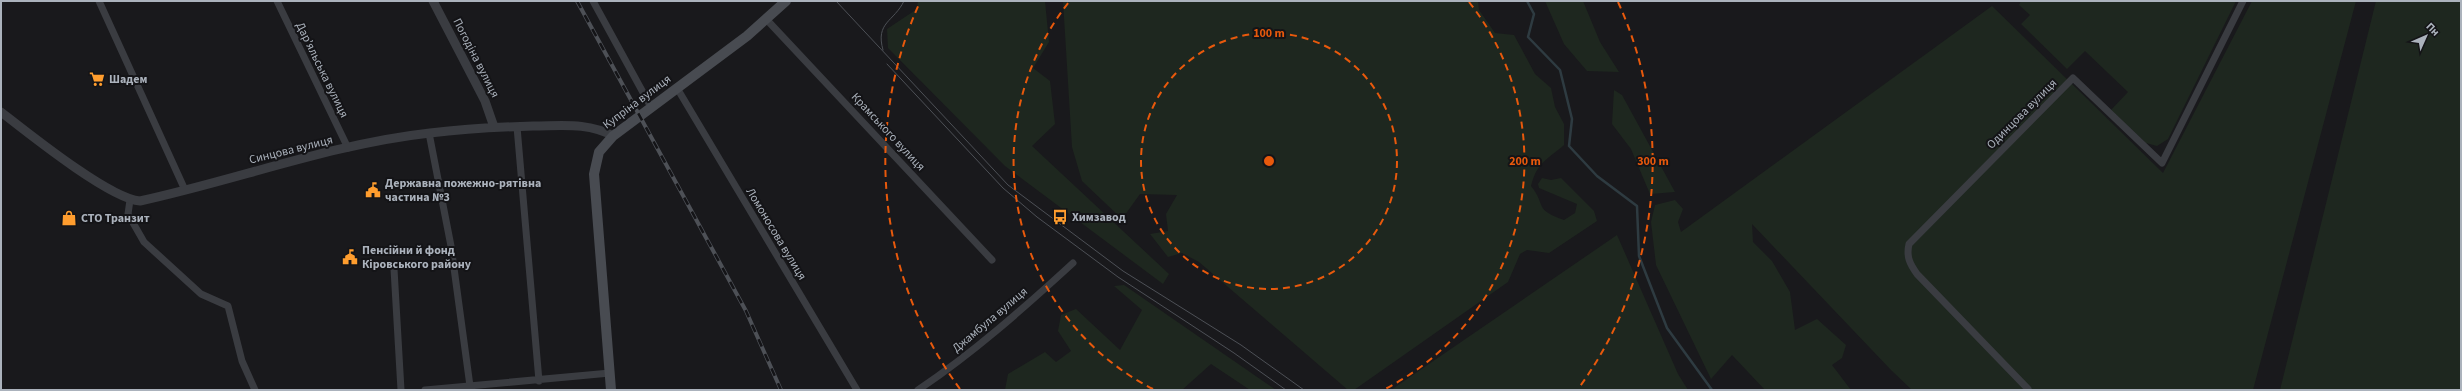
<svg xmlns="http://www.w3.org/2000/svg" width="2462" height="391" font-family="'Source Sans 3',sans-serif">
<rect width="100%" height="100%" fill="#19191c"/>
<path fill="#1e271f" d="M 918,1 L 1045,1 L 1049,42 L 1033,68 L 1050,81 L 1055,124 L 1032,146 L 1169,274 L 1163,284 L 1005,166 L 888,48 L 887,29 L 917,9 Z
M 1063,1 L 1478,1 L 1479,10 L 1495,33 L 1514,35 L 1535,74 L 1551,88 L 1555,107 L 1564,124 L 1564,145 C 1547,160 1537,162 1531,186 C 1547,206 1533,209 1564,220 L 1575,213 L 1577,204 L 1539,188 L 1538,184 L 1542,178 L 1551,180 L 1561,178 L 1594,211 L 1597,221 L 1549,253 L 1527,250 L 1520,254 L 1508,282 L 1354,390 L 1348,390 L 1199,262 L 1182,253 L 1168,257 L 1150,234 L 1168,231 L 1166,214 L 1177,195 L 1140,194 L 1122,219 L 1082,181 L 1072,147 Z
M 1545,1 L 1583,1 L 1600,42 L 1619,72 L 1587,71 L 1564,44 Z
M 2021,1 L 2236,1 L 2168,139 L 2157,146 L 2146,143 L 2111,110 L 2128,92 L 2085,51 L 2067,69 L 2021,24 L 2030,15 L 2019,5 Z
M 2252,1 L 2356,1 L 2253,390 L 1912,390 L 1891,370 L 1752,224 L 1753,242 L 1772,261 L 1790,292 L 1795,330 L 1817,319 L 1846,345 L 1842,358 L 1832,365 L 1851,390 L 1765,390 L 1732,355 L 1711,379 L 1656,265 L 1651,222 L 1655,205 L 1675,200 L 1683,209 L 1678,222 L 1681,232 L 1992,6 L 2163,173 Z
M 2376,1 L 2461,1 L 2461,390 L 2280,390 Z
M 1614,90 L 1622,95 L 1675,192 L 1650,194 L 1631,149 L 1612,124 Z
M 1617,235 L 1678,374 L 1688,390 L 1391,390 Z
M 1124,285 L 1276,390 L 1250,390 L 1211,364 L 1182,390 L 1005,390 L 1008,374 L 1045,352 L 1056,362 L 1071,351 L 1058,331 L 1061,315 L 1076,309 L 1120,350 L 1142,310 L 1114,286 Z"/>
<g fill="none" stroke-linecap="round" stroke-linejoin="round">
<path stroke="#2e3b41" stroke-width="2.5" d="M 1527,1 L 1534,14 L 1528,37 L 1560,70 L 1572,119 L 1569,146 L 1597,176 L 1637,206 L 1639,256 L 1667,328 L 1712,390"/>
<path stroke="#3a3c41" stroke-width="7" d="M 99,1 L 185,190
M 277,1 L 348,148
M 593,1 L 651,107
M 767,20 L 992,260
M 677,88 L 857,390
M 517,127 L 539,381
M 429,133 L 451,246 L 470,386
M 130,200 L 128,214 L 144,242 L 201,294 L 228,306 L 242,361 L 255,390
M 394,269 L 401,390
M 2028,389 L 1917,274 C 1910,264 1906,257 1909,244 L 2073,78 L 2162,163 L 2243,1
M 425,390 L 610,373
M 918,390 C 973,353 1024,308 1073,263"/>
<path stroke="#3a3c41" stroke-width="9" d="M 433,1 L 485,101 L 494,127
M 1,112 C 28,133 110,199 140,201 C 237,180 331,144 430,133 C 464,129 499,127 533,126 C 561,126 588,122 613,136"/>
<path stroke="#484b51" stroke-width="10" d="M 611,390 L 594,174 L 599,152 L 613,136 L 747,36 L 786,1"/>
<path stroke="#4d5056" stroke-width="1" d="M 836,1 L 1008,185 L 1123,271 L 1241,345 L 1304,390
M 883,50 C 875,22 894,22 904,1
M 887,64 L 1003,188 L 1037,217 L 1118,277 L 1234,353 L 1286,390"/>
<g stroke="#4d5056" stroke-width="4">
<path id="rail" d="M 577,1 L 746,311 L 781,390"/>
</g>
<use href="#rail" stroke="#141417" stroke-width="2.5" stroke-dasharray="8" stroke-linecap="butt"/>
</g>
<g fill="none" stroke="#e8590c" stroke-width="2" stroke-dasharray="7 5">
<circle cx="1269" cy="161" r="128"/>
<path d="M1153 389A256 256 0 0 1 1069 2M1469 2A256 256 0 0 1 1385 389"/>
<path d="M960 389A384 384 0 0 1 920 2M1618 2A384 384 0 0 1 1578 389"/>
</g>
<defs>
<g id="supermarket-bare" transform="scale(1.2)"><path d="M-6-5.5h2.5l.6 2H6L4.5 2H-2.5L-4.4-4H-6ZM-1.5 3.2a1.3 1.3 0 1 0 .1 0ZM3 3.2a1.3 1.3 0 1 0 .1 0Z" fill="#ff9d2e" stroke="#141417" stroke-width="2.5" paint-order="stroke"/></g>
<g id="civic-bare" transform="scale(1.2)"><path d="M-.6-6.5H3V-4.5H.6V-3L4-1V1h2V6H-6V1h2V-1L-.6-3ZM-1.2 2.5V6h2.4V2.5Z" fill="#ff9d2e" stroke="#141417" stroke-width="2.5" paint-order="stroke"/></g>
<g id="bus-bare" transform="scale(1.2)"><path d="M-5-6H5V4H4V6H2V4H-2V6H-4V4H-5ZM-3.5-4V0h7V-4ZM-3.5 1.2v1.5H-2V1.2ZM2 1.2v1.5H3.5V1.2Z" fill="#ff9d2e" stroke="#141417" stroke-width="2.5" paint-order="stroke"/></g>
<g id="shop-bare" transform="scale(1.2)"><path d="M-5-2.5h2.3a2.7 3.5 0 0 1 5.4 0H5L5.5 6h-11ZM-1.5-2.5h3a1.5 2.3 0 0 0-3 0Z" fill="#ff9d2e" stroke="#141417" stroke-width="2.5" paint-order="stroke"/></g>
</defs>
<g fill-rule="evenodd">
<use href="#supermarket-bare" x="97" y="79"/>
<use href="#civic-bare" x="373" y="190"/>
<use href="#bus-bare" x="1060" y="217"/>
<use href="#shop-bare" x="69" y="218"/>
<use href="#civic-bare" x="350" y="257"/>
</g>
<g text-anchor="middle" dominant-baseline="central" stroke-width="4" stroke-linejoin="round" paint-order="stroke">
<g font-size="12" fill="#abb2bc" stroke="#141417">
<text transform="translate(476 58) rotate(63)">Погодіна вулиця</text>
<text transform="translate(322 70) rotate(64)">Дар’яльська вулиця</text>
<text transform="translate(637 102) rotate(-37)">Купріна вулиця</text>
<text transform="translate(2022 114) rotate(-45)">Одинцова вулиця</text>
<text transform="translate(888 132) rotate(47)">Крамського вулиця</text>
<text transform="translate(291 150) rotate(-14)">Синцова вулиця</text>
<text transform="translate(776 234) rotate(59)">Ломоносова вулиця</text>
<text transform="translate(990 320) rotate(-40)">Джамбула вулиця</text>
</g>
<g font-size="12" font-weight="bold" fill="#abb2bc" stroke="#141417" text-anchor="start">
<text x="109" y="79">Шадем</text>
<text x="385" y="183">Державна пожежно-рятівна<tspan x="385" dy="14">частина №3</tspan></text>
<text x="1072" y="217">Химзавод</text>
<text x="81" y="218">СТО Транзит</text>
<text x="362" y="250">Пенсійни й фонд<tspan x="362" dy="14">Кіровського району</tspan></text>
</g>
</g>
<circle cx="1269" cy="161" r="6" fill="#e8590c" stroke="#141417" stroke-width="2"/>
<g font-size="12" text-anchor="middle" font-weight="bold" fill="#e8590c" stroke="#141417" stroke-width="4" stroke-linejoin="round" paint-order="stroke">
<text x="1269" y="37">100 m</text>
<text x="1525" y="165">200 m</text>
<text x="1653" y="165">300 m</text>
</g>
<rect width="2462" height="391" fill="none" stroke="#abb2bc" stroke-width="4"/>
<g transform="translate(2426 36) rotate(45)" stroke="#141417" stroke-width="3" paint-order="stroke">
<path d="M0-3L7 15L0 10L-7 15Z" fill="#abb2bc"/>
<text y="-6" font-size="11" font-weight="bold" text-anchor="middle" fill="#abb2bc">Пн</text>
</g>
</svg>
